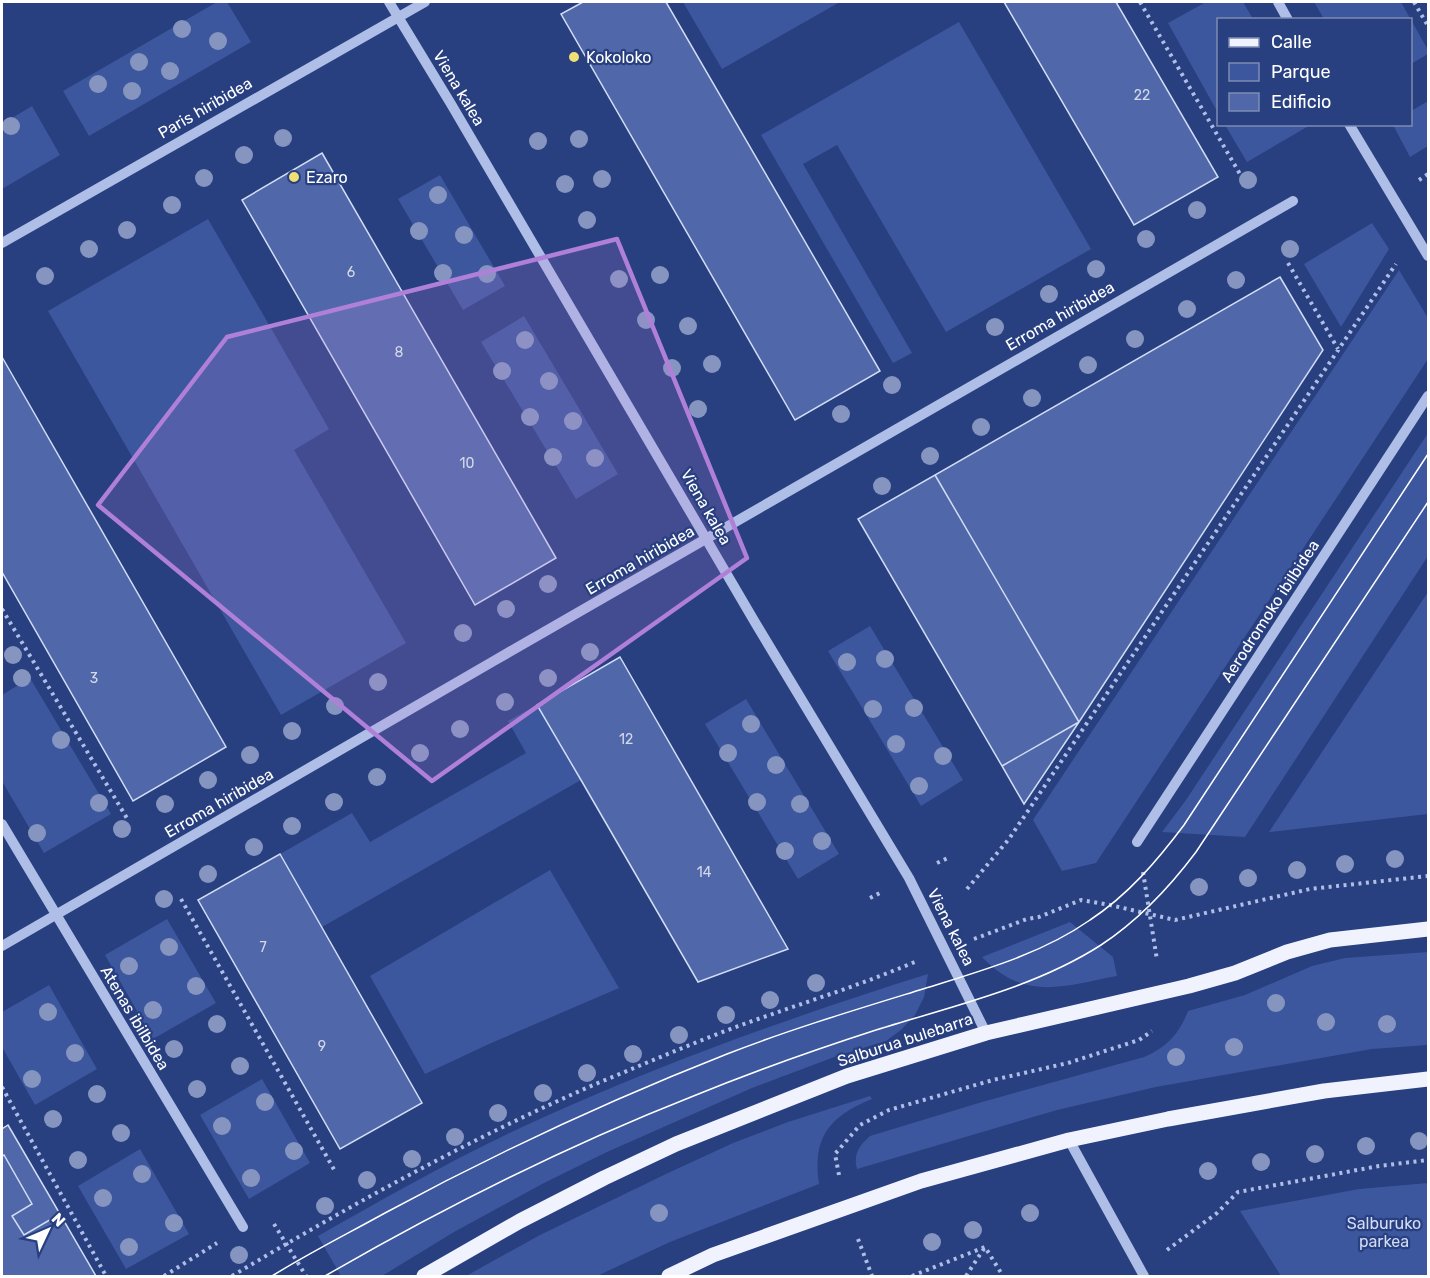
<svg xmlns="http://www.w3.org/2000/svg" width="1430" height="1278" font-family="Rubik,sans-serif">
<rect width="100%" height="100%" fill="#283f80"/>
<path fill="#3c579e" d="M 217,2 L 227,2 L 251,42 L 89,136 L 63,91 Z
M 683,2 L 840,2 L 722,69 Z
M 1206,2 L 1243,2 L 1253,19 L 1218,20 L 1218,113 L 1168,23 Z
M 1314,2 L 1401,2 L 1428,50 L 1428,54 L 1411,64 L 1410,20 L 1324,19 Z
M 959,22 L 1091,249 L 946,332 L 837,145 L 803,164 L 912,353 L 893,363 L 761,135 Z
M 1428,101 L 1428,146 L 1410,157 L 1393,125 L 1410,124 L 1411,111 Z
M 32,106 L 60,155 L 2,189 L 2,124 Z
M 1312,124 L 1247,162 L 1225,125 L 1225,124 Z
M 440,175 L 505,286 L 463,310 L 398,199 Z
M 208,219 L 329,429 L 294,450 L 406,643 L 281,715 L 48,311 Z
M 1372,223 L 1389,249 L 1341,327 L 1304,264 Z
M 1399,270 L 1428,318 L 1428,359 L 1096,863 L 1062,871 L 1033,820 Z
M 524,316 L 618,474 L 576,499 L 481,342 Z
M 1428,433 L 1428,556 L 1245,837 L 1162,832 L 1186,800 Z
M 1428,592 L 1428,814 L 1269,832 Z
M 870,626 L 963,780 L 921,806 L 828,651 Z
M 30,678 L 111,814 L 44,853 L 2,781 L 2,695 Z
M 746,699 L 839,854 L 798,879 L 705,724 Z
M 537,705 L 581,780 L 322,927 L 280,854 L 352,813 L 370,842 L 526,753 L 508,721 Z
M 550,870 L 619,988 L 489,1044 L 425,1074 L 370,976 Z
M 167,919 L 216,1003 L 153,1039 L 105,955 Z
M 1070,922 L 1113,957 L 1117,976 C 1063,986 1025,1002 982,957 Z
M 1428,952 L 1428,1045 L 1372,1049 L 1156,1087 L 1057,1110 L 857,1169 C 853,1154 859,1146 870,1136 L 982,1102 L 1144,1057 C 1167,1047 1179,1034 1188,1011 L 1245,995 L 1312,966 L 1345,958 Z
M 928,974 L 924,997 L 915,1015 L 901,1030 L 886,1041 L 837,1056 L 752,1088 L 607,1152 L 544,1183 L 454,1232 L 382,1276 L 341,1276 L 318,1236 C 392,1194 466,1152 544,1117 C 669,1061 797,1015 928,974 Z
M 49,985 L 97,1069 L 35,1105 L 2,1047 L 2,1012 Z
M 262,1079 L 310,1163 L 249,1199 L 200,1115 Z
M 870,1096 L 872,1099 C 830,1116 812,1137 819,1184 L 670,1242 L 597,1276 L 466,1276 L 540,1235 L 668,1173 L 733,1143 L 788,1122 Z
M 140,1149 L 189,1234 L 126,1269 L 78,1186 Z
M 1428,1183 L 1428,1276 L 1281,1276 L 1240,1211 L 1359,1189 Z"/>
<path fill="#5068a9" stroke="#d2dcf5" stroke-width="1.5" d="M 583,2 L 666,2 L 880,371 L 795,420 L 561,14 Z
M 1004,2 L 1116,2 L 1218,177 L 1134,225 Z
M 322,153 L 556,558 L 475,605 L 242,200 Z
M 1280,277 L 1323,350 L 1079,722 L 935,475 Z
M 2,357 L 226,747 L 133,801 L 2,572 Z
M 935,475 L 1079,722 L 1002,766 L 858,519 Z
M 620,657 L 788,949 L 698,982 L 581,780 L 537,705 Z
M 1079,722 L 1024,804 L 1002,766 Z
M 280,854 L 422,1103 L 340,1149 L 198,900 Z
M 8,1125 L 60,1214 L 24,1235 L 12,1216 L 32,1204 L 4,1155 L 2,1156 L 2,1129 Z
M 4,1155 L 32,1204 L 12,1216 L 24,1235 L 60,1214 L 96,1276 L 2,1276 L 2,1156 Z"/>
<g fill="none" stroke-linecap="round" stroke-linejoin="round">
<path stroke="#afbee6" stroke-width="4" stroke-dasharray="3 4.5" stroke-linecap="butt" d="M 1140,2 L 1244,181
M 1414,2 L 1428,26
M 1419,180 L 1428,174
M 1288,263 L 1338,349
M 2,609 L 128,820
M 937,863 L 950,857
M 1143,872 L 1157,960
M 967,889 L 1009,839 L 1396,264
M 870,898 L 882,892
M 181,899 L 336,1173
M 974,939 L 1027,919 L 1039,917 L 1081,900 L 1110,905 L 1175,920 L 1310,889 L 1428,876
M 2,1087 L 106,1276
M 839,1175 L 835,1154 L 860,1125 L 889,1110 L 993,1080 L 1068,1063 L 1139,1040 L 1152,1031
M 274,1224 L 306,1276
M 858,1239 L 872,1276
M 1167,1250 L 1217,1213 L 1238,1192 L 1379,1166 L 1428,1160
M 164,1276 L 217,1243
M 232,1276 C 351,1205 471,1138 598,1083 C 639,1066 679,1049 720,1033 C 785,1008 852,989 917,961
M 912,1276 L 985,1247 L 1003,1276
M 966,1276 L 985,1247"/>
<path stroke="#afbee6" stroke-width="10" d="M 389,2 L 451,104 L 756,624 L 909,878 L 986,1033
M 1278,2 L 1288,20
M 1349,124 L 1428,256
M 2,243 L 425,2
M 2,824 L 243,1227
M 1137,842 L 1428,396
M 2,946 C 432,697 861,447 1293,201
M 1069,1140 L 1144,1276"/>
<path stroke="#f0f3fd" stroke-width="15" d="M 424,1276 L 520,1221 L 604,1178 L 676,1144 L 847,1076 L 986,1033 L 1189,986 L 1235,973 L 1287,952 L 1330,940 L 1428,929
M 669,1276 L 713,1255 L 921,1181 L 1069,1140 L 1168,1119 L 1324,1091 L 1428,1079"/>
<path stroke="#fff" stroke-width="1.5" d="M 272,1276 C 309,1253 347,1234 385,1213 C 496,1153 610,1100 727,1054 C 791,1029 858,1009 923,989 C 980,971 1040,955 1090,920 C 1128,895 1157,861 1184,825 L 1428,454
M 325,1276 C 443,1208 564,1147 691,1097 C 752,1072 814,1050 876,1030 C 952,1006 1034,988 1101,945 C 1139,920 1169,888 1196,852 L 1428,502"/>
</g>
<g fill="#8695c0">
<circle cx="182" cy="29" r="9"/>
<circle cx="218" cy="41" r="9"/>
<circle cx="139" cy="62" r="9"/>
<circle cx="170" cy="71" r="9"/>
<circle cx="98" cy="84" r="9"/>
<circle cx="132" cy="91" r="9"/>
<circle cx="11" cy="126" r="9"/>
<circle cx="283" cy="138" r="9"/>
<circle cx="579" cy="139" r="9"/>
<circle cx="538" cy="141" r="9"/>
<circle cx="244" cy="155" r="9"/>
<circle cx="204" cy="178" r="9"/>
<circle cx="602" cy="179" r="9"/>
<circle cx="1248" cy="180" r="9"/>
<circle cx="565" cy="184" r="9"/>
<circle cx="438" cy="195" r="9"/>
<circle cx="172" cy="205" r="9"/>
<circle cx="1197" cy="210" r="9"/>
<circle cx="587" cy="220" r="9"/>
<circle cx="127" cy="230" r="9"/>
<circle cx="419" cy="231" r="9"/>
<circle cx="464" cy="235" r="9"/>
<circle cx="1146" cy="239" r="9"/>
<circle cx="89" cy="249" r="9"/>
<circle cx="1290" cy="249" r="9"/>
<circle cx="1096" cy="269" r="9"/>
<circle cx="443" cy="273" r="9"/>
<circle cx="487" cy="274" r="9"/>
<circle cx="660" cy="275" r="9"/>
<circle cx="45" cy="276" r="9"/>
<circle cx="619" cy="279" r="9"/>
<circle cx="1236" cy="280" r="9"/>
<circle cx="1049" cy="294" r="9"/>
<circle cx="1187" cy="309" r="9"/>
<circle cx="646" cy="320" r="9"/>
<circle cx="688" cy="326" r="9"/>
<circle cx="995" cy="327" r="9"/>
<circle cx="1135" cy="339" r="9"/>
<circle cx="525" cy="340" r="9"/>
<circle cx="712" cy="364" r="9"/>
<circle cx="1088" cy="365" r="9"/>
<circle cx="672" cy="368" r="9"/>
<circle cx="502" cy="371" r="9"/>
<circle cx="549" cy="381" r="9"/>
<circle cx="892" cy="385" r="9"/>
<circle cx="1032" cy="398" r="9"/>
<circle cx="698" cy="409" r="9"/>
<circle cx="841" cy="414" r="9"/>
<circle cx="530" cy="417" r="9"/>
<circle cx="573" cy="421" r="9"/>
<circle cx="981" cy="427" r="9"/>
<circle cx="930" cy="456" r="9"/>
<circle cx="553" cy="457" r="9"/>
<circle cx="595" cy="458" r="9"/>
<circle cx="882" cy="486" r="9"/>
<circle cx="548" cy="584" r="9"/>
<circle cx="506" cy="609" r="9"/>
<circle cx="463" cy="633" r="9"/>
<circle cx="590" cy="652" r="9"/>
<circle cx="13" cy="655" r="9"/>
<circle cx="885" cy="659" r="9"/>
<circle cx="847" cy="662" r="9"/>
<circle cx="22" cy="678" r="9"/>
<circle cx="548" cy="678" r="9"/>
<circle cx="378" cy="682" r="9"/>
<circle cx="505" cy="702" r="9"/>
<circle cx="335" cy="706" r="9"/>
<circle cx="914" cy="708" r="9"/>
<circle cx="873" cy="709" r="9"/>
<circle cx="751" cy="724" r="9"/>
<circle cx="460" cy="729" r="9"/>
<circle cx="292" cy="731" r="9"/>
<circle cx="61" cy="740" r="9"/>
<circle cx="896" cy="744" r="9"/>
<circle cx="420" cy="753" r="9"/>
<circle cx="728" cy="753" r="9"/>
<circle cx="250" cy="755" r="9"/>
<circle cx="943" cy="756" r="9"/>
<circle cx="776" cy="765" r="9"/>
<circle cx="377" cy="777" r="9"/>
<circle cx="208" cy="780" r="9"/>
<circle cx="919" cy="786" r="9"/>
<circle cx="334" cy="802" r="9"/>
<circle cx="757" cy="802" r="9"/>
<circle cx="99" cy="803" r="9"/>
<circle cx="165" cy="804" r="9"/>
<circle cx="800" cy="804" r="9"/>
<circle cx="292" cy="826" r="9"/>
<circle cx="122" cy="829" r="9"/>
<circle cx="37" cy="833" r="9"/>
<circle cx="822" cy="841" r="9"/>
<circle cx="254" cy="847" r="9"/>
<circle cx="785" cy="851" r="9"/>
<circle cx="1395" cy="859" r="9"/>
<circle cx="1345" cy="864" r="9"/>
<circle cx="1297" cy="870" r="9"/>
<circle cx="208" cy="874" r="9"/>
<circle cx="1248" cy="878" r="9"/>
<circle cx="1199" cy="887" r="9"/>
<circle cx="164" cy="899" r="9"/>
<circle cx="169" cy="947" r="9"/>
<circle cx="129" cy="966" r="9"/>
<circle cx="816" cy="983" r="9"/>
<circle cx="196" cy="986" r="9"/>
<circle cx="770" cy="1000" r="9"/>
<circle cx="1276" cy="1003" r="9"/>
<circle cx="153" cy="1010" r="9"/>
<circle cx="48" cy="1012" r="9"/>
<circle cx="726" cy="1015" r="9"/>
<circle cx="1326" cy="1022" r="9"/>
<circle cx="217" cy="1024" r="9"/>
<circle cx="1387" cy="1024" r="9"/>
<circle cx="679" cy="1035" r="9"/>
<circle cx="1234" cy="1047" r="9"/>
<circle cx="174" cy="1049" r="9"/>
<circle cx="75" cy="1053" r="9"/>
<circle cx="633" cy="1054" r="9"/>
<circle cx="1176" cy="1057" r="9"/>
<circle cx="240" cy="1066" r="9"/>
<circle cx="587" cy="1073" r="9"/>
<circle cx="32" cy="1079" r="9"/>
<circle cx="197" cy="1089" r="9"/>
<circle cx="543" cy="1093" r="9"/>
<circle cx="97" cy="1094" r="9"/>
<circle cx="265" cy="1102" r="9"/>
<circle cx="498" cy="1113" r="9"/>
<circle cx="53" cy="1119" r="9"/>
<circle cx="222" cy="1126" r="9"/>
<circle cx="121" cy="1133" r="9"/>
<circle cx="455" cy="1137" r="9"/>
<circle cx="1419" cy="1141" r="9"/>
<circle cx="1366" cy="1146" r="9"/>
<circle cx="294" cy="1151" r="9"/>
<circle cx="1315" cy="1154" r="9"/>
<circle cx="412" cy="1159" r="9"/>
<circle cx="78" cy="1160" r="9"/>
<circle cx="1261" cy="1162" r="9"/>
<circle cx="1208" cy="1171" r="9"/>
<circle cx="142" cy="1174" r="9"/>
<circle cx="251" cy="1178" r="9"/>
<circle cx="367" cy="1180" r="9"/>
<circle cx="103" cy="1198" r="9"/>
<circle cx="325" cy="1206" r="9"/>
<circle cx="659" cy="1213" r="9"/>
<circle cx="1030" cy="1213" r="9"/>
<circle cx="174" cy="1223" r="9"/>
<circle cx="973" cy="1230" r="9"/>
<circle cx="932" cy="1242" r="9"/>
<circle cx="129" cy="1247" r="9"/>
<circle cx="239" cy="1255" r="9"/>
</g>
<path fill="#b080d9" fill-opacity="0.2" stroke="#b080d9" stroke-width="4.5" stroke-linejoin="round" d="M 617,239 L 747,558 L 432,781 L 98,505 L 227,337 Z"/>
<g fill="#eee075" stroke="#283f80" stroke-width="2">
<circle cx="574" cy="57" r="6"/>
<circle cx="294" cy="177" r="6"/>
</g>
<g text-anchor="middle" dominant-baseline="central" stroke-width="4.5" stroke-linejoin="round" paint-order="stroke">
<g font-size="14" fill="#d3d9ea">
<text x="1142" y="95">22</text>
<text x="351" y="272">6</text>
<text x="399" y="352">8</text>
<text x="467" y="463">10</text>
<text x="94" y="678">3</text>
<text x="626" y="739">12</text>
<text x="704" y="872">14</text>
<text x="263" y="947">7</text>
<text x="322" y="1046">9</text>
</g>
<g font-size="16" fill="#fff" stroke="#283f80" text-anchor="start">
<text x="586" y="57">Kokoloko</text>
<text x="306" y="177">Ezaro</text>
</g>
<g font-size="16" fill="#fff" stroke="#283f80">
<text transform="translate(459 88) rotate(59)">Viena kalea</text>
<text transform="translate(205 108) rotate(-30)">Paris hiribidea</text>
<text transform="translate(1060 316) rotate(-30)">Erroma hiribidea</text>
<text transform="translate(706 507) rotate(60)">Viena kalea</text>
<text transform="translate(640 560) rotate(-30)">Erroma hiribidea</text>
<text transform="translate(1270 611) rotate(-57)">Aerodromoko ibilbidea</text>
<text transform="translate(219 803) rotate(-30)">Erroma hiribidea</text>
<text transform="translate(951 927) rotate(63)">Viena kalea</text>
<text transform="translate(135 1018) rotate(59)">Atenas ibilbidea</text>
<text transform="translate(905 1040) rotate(-18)">Salburua bulebarra</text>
</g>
<g font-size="16" fill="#d2dcf5" stroke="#283f80">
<text x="1384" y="1223">Salburuko<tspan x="1384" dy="18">parkea</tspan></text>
</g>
</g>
<rect width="1430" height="1278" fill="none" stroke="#ffffff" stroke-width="6"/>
<rect x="1217" y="18" width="195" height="108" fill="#283f80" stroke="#7e8cb3" stroke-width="1.5"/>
<rect x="1229" y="38" width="30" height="9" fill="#f0f3fd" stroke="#7e8cb3" stroke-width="1.5"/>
<text x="1271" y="48" font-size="18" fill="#ffffff">Calle</text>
<rect x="1229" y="63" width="30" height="18" fill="#3c579e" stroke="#7e8cb3" stroke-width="1.5"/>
<text x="1271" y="78" font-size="18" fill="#ffffff">Parque</text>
<rect x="1229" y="93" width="30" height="18" fill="#5068a9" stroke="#7e8cb3" stroke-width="1.5"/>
<text x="1271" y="108" font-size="18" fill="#ffffff">Edificio</text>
<g transform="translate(48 1230) rotate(46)" stroke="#283f80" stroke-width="4.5" paint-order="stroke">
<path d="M0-4.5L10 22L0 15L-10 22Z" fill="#ffffff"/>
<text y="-9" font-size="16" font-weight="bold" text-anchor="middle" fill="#ffffff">N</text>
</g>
</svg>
